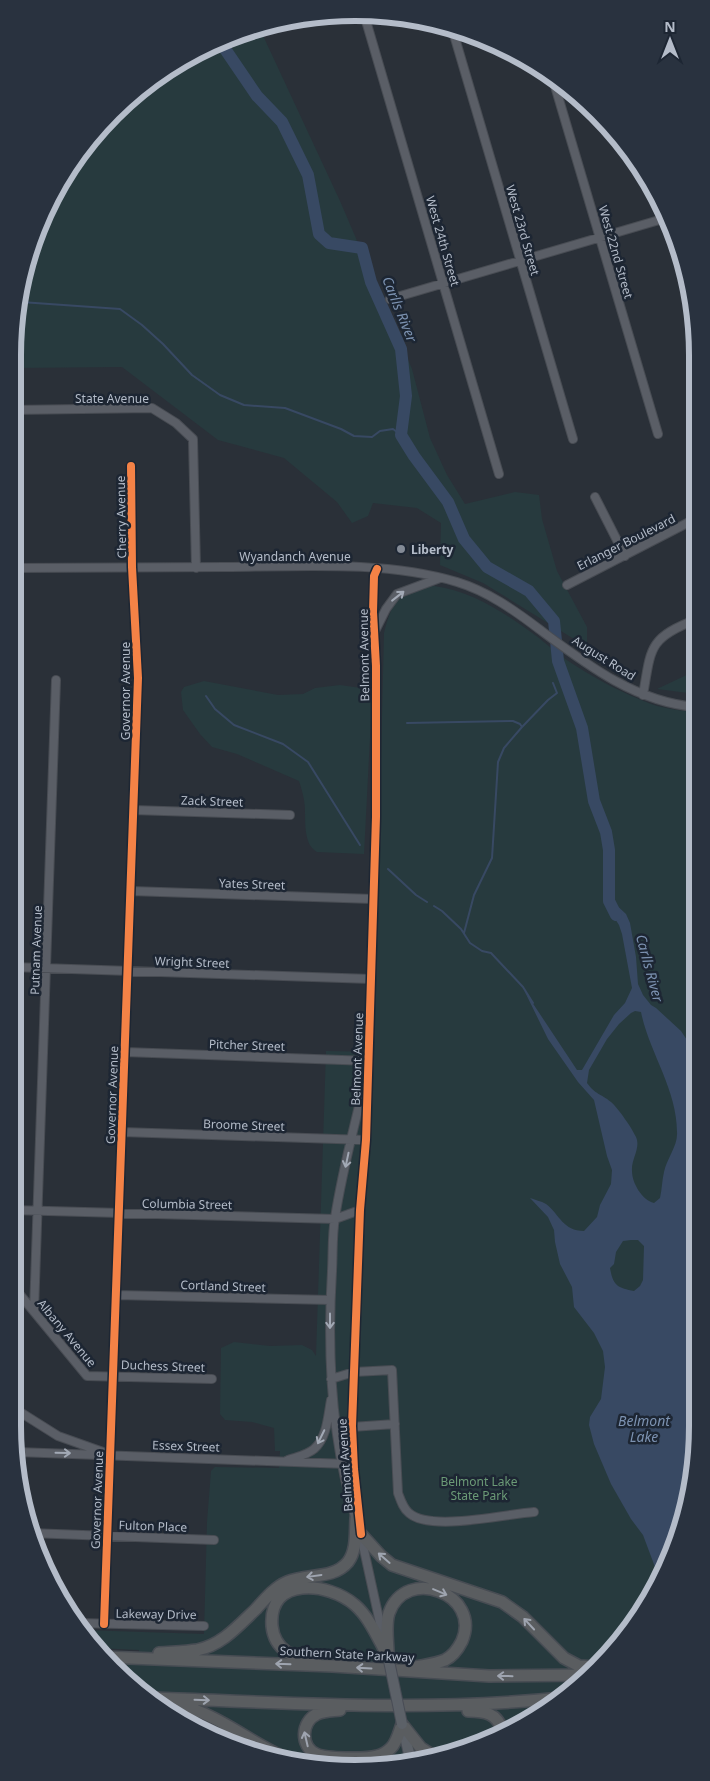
<svg xmlns="http://www.w3.org/2000/svg" width="710" height="1781" font-family="'Noto Sans',sans-serif">
<rect width="100%" height="100%" fill="#2a3038"/>
<path fill="#273a3e" d="M 259,27 L 340,201 L 412,369 L 430,438 L 447,475 L 465,504 L 515,492 L 539,495 L 542,519 L 557,571 L 587,627 L 587,647 L 483,583 L 440,565 L 441,523 L 417,508 L 373,503 L 368,516 L 352,523 L 337,502 L 284,458 L 218,440 L 122,367 L 13,368 L 13,355 L 31,245 L 58,184 L 94,134 L 99,134 L 98,129 L 146,83 L 203,48 Z
M 434,586 C 473,591 508,615 539,638 C 551,648 563,658 576,666 C 599,681 625,694 651,704 C 665,709 681,710 696,713 L 697,1426 L 679,1536 L 627,1635 L 581,1684 L 526,1722 L 422,1762 L 310,1766 L 245,1750 L 184,1723 L 113,1664 L 138,1665 L 139,1650 L 95,1648 L 82,1630 L 204,1634 L 207,1522 L 211,1471 L 215,1467 L 279,1468 L 280,1451 L 275,1451 L 274,1428 L 252,1422 L 225,1420 L 220,1414 L 221,1348 L 234,1342 L 270,1346 L 302,1345 L 312,1350 L 316,1356 L 326,1051 L 374,1052 L 384,633 C 392,601 400,589 434,586 Z
M 695,671 L 696,694 L 657,689 Z
M 204,681 L 278,695 L 303,694 L 315,688 L 340,685 L 368,689 L 372,699 L 364,854 L 317,852 C 301,843 307,815 304,800 C 303,794 301,787 299,781 L 237,754 L 212,747 L 200,734 L 183,710 L 181,692 L 184,687 Z"/>
<path fill="#384963" fill-rule="evenodd" d="M 612,901 L 626,914 L 630,923 L 636,957 L 638,984 L 643,995 L 651,1005 L 656,1008 L 681,1031 L 689,1043 L 697,1061 L 695,1090 L 697,1239 L 695,1243 L 697,1272 L 697,1426 L 679,1536 L 658,1575 L 643,1535 L 631,1519 L 611,1484 L 594,1444 L 589,1425 L 590,1417 L 601,1399 L 605,1367 L 603,1351 L 594,1333 L 574,1307 L 572,1287 L 560,1264 L 555,1242 L 554,1230 L 548,1217 L 530,1198 C 535,1200 541,1201 546,1204 C 560,1215 563,1231 584,1231 L 597,1217 L 600,1205 L 611,1184 L 612,1170 L 607,1156 L 594,1100 L 578,1082 L 548,1039 L 524,990 L 577,1070 L 582,1070 L 614,1015 L 625,1003 L 632,988 L 622,934 L 619,925 L 608,908 L 606,902 ZM 635,1011 L 641,1012 C 649,1052 677,1089 677,1132 C 678,1146 667,1158 664,1172 C 662,1180 662,1189 660,1198 L 654,1203 C 642,1200 632,1183 632,1171 C 631,1159 641,1148 636,1137 C 632,1128 618,1108 611,1102 C 600,1093 596,1095 587,1083 L 589,1070 L 607,1039 L 619,1024 L 631,1013 ZM 631,1240 L 638,1240 L 644,1246 L 643,1280 L 640,1286 L 634,1291 C 618,1288 613,1286 610,1268 L 614,1264 L 616,1252 L 623,1241 Z"/>
<g fill="none" stroke-linecap="round" stroke-linejoin="round">
<path stroke="#384963" stroke-width="2" d="M 21,302 L 120,309 L 142,325 L 163,344 L 192,375 L 220,395 L 244,405 L 285,408 L 341,429 L 354,436 L 372,437 L 380,431 L 393,429 L 401,435
M 206,696 L 215,709 L 234,725 L 283,744 L 308,762 L 360,845
M 407,723 L 513,721 L 520,724 L 522,727 L 504,748 L 498,762 L 492,858 L 474,895 L 464,933
M 522,727 L 548,700 L 557,693 L 553,683
M 388,869 L 416,895 L 427,902
M 434,906 L 442,911 L 461,929 L 470,943 L 482,951 L 491,953 L 523,987 L 533,1003"/>
<path stroke="#384963" stroke-width="12" d="M 225,40 L 225,49 L 257,96 L 282,122 L 308,175 L 319,234 L 329,243 L 362,248 L 371,282 L 401,349 L 406,396 L 401,435 L 414,456 L 448,502 L 464,539 L 487,567 L 529,591 L 554,621 L 558,661 L 582,728 L 594,801 L 606,832 L 609,850 L 609,901 L 616,915"/>
<g stroke="#484c53" stroke-width="10">
<path id="minor" d="M 364,14 L 499,474
M 452,28 L 573,439
M 552,76 L 658,434
M 390,299 L 666,218
M 12,410 L 152,408 L 176,423 L 193,439 L 196,568
M 595,497 L 625,556
M 12,568 C 86,567 159,568 232,567 C 304,566 388,561 457,582 C 487,591 514,610 539,629 C 586,664 635,702 696,707
M 567,585 L 695,519
M 374,633 L 386,609 L 397,594 L 440,578
M 643,695 C 651,649 648,638 695,620
M 133,810 L 290,815
M 131,891 L 373,899
M 12,967 L 371,979
M 125,1052 L 369,1061
M 122,1132 L 366,1140
M 12,1210 L 335,1219 L 360,1210
M 12,1285 L 87,1376 L 212,1379
M 116,1295 L 330,1300
M 34,1311 L 56,680
M 331,1379 L 354,1372 L 392,1370 L 398,1493 C 401,1501 403,1508 409,1513 C 430,1532 506,1514 534,1512
M 12,1407 L 58,1436 L 103,1452
M 337,1428 L 395,1424
M 17,1452 L 347,1464
M 288,1460 C 296,1457 307,1455 314,1449 C 327,1438 328,1416 331,1400
M 356,1520 C 331,1441 327,1353 332,1271 C 333,1253 332,1235 335,1218 C 342,1171 355,1125 365,1080
M 360,1523 L 354,1469 L 352,1426 L 360,1210 L 366,1140 L 376,817 L 376,666 L 373,612 L 374,576 L 377,569
M 30,1533 L 214,1540
M 361,1536 L 383,1637
M 77,1623 L 204,1626
M 104,1624 L 138,678 L 132,567 L 131,466"/>
</g>
<g stroke="#484c55" stroke-width="12">
<path id="major" d="M 402,1724 L 411,1762"/>
</g>
<g stroke="#474c53" stroke-width="14">
<path id="highway" d="M 361,1534 L 381,1556 L 392,1565 L 502,1602 L 523,1617 L 564,1658 L 579,1666 L 597,1667
M 159,1653 C 172,1652 185,1652 197,1650 C 222,1645 238,1626 256,1609 C 265,1599 275,1587 287,1582 C 307,1573 333,1580 348,1562 C 357,1550 355,1533 356,1518
M 388,1654 C 388,1641 385,1625 389,1613 C 406,1565 482,1594 462,1641 C 458,1649 453,1656 445,1660 C 436,1664 425,1665 415,1667
M 104,1657 L 332,1666 L 489,1676 L 589,1675
M 316,1661 C 306,1659 295,1657 287,1652 C 278,1646 273,1636 272,1626 C 268,1576 329,1582 355,1605 C 370,1618 378,1639 388,1656
M 154,1698 C 289,1703 426,1712 561,1698
M 162,1705 C 175,1708 188,1707 200,1712 C 233,1725 260,1749 293,1761
M 340,1710 C 332,1711 324,1711 317,1714 C 301,1722 300,1746 316,1754 C 326,1759 367,1759 377,1756 C 382,1755 387,1752 391,1748 C 397,1742 399,1732 402,1724
M 468,1711 C 484,1711 499,1713 502,1732
M 402,1724 L 421,1748 L 435,1757"/>
</g>
<use href="#minor" stroke="#5a5e66" stroke-width="8"/>
<use href="#major" stroke="#5c6168" stroke-width="10"/>
<use href="#highway" stroke="#5a5d60" stroke-width="11"/>
<g stroke="#484c55" stroke-width="12" stroke-linecap="butt">
<path id="major-bridge" d="M 388,1656 L 402,1724"/>
</g>
<use href="#major-bridge" stroke="#5c6168" stroke-width="10"/>
<g stroke="#1d2633" stroke-width="11">
<path id="cycleway" d="M 361,1534 L 354,1469 L 352,1426 L 360,1210 L 366,1140 L 376,817 L 376,666 L 373,612 L 374,576 L 377,569
M 104,1624 L 138,678 L 132,567 L 131,466"/>
</g>
<use href="#cycleway" stroke="#f48246" stroke-width="8"/>
</g>
<defs><path id="oneway-shaft" d="M-6 0H5M1.5-3L5.5 0L1.5 3" fill="none" stroke-width="1.6" stroke-linecap="round" stroke-linejoin="round" transform="scale(1.25)"/></defs>
<g stroke="#a2a9b5">
<use href="#oneway-shaft" transform="translate(398 596) rotate(-38)"/>
<use href="#oneway-shaft" transform="translate(347 1160) rotate(102)"/>
<use href="#oneway-shaft" transform="translate(330 1321) rotate(90)"/>
<use href="#oneway-shaft" transform="translate(321 1437) rotate(116)"/>
<use href="#oneway-shaft" transform="translate(63 1453) rotate(1)"/>
</g>
<g stroke="#9ea4af">
<use href="#oneway-shaft" transform="translate(384 1558) rotate(-139)"/>
<use href="#oneway-shaft" transform="translate(314 1576) rotate(172)"/>
<use href="#oneway-shaft" transform="translate(440 1592) rotate(23)"/>
<use href="#oneway-shaft" transform="translate(529 1624) rotate(-133)"/>
<use href="#oneway-shaft" transform="translate(283 1664) rotate(-178)"/>
<use href="#oneway-shaft" transform="translate(364 1668) rotate(-177)"/>
<use href="#oneway-shaft" transform="translate(505 1676) rotate(-179)"/>
<use href="#oneway-shaft" transform="translate(202 1700) rotate(2)"/>
<use href="#oneway-shaft" transform="translate(306 1739) rotate(-103)"/>
</g>
<circle fill="#848b96" stroke="#1d2633" stroke-width="2" cx="401" cy="549" r="5"/>
<g text-anchor="middle" dominant-baseline="central" stroke-width="5" stroke-linejoin="round" paint-order="stroke">
<g font-size="12" fill="#b4bcc9" stroke="#1d2633">
<text transform="translate(523 230) rotate(74)">West 23rd Street</text>
<text transform="translate(443 241) rotate(74)">West 24th Street</text>
<text transform="translate(616 252) rotate(74)">West 22nd Street</text>
<text x="112" y="398">State Avenue</text>
<text transform="translate(121 517) rotate(-91)">Cherry Avenue</text>
<text transform="translate(626 542) rotate(-27)">Erlanger Boulevard</text>
<text x="295" y="556">Wyandanch Avenue</text>
<text transform="translate(364 655) rotate(-91)">Belmont Avenue</text>
<text transform="translate(604 658) rotate(32)">August Road</text>
<text transform="translate(125 691) rotate(-90)">Governor Avenue</text>
<text transform="translate(212 801) rotate(2)">Zack Street</text>
<text transform="translate(252 884) rotate(2)">Yates Street</text>
<text transform="translate(36 950) rotate(-88)">Putnam Avenue</text>
<text transform="translate(192 962) rotate(2)">Wright Street</text>
<text transform="translate(247 1045) rotate(2)">Pitcher Street</text>
<text transform="translate(357 1059) rotate(-88)">Belmont Avenue</text>
<text transform="translate(112 1095) rotate(-88)">Governor Avenue</text>
<text transform="translate(244 1125) rotate(2)">Broome Street</text>
<text transform="translate(187 1204) rotate(1)">Columbia Street</text>
<text transform="translate(223 1286) rotate(2)">Cortland Street</text>
<text transform="translate(67 1333) rotate(50)">Albany Avenue</text>
<text transform="translate(163 1366) rotate(2)">Duchess Street</text>
<text transform="translate(186 1446) rotate(2)">Essex Street</text>
<text transform="translate(345 1465) rotate(-94)">Belmont Avenue</text>
<text transform="translate(97 1500) rotate(-88)">Governor Avenue</text>
<text transform="translate(153 1526) rotate(2)">Fulton Place</text>
<text transform="translate(156 1614) rotate(1)">Lakeway Drive</text>
<text transform="translate(347 1654) rotate(3)">Southern State Parkway</text>
</g>
<g font-size="12" font-weight="bold" fill="#b4bcc9" stroke="#1d2633" text-anchor="start">
<text x="411" y="549">Liberty</text>
</g>
<g font-size="12" fill="#6b9a76" stroke="#1d2633">
<text x="479" y="1481">Belmont Lake<tspan x="479" dy="14">State Park</tspan></text>
</g>
<g font-size="14" font-style="italic" fill="#7c92b1" stroke="#1d2633">
<text transform="translate(400 309) rotate(68)">Carlls River</text>
<text transform="translate(650 968) rotate(75)">Carlls River</text>
<text x="644" y="1420">Belmont<tspan x="644" dy="16">Lake</tspan></text>
</g>
</g>
<path d="M0 0H710V1781H0ZM355 21H355A334 334 0 0 1 689 355V1426A334 334 0 0 1 355 1760H355A334 334 0 0 1 21 1426V355A334 334 0 0 1 355 21Z" fill="#29323f" fill-rule="evenodd"/>
<path fill="none" stroke="#b4bcc9" stroke-width="6" d="M355 21H355A334 334 0 0 1 689 355V1426A334 334 0 0 1 355 1760H355A334 334 0 0 1 21 1426V355A334 334 0 0 1 355 21Z"/>
<g transform="translate(670 40)" stroke="#1d2633" stroke-width="4" paint-order="stroke">
<path d="M0-4L9 19L0 12L-9 19Z" fill="#b4bcc9"/>
<text y="-8" font-size="14" font-weight="bold" text-anchor="middle" fill="#b4bcc9">N</text>
</g>
</svg>
